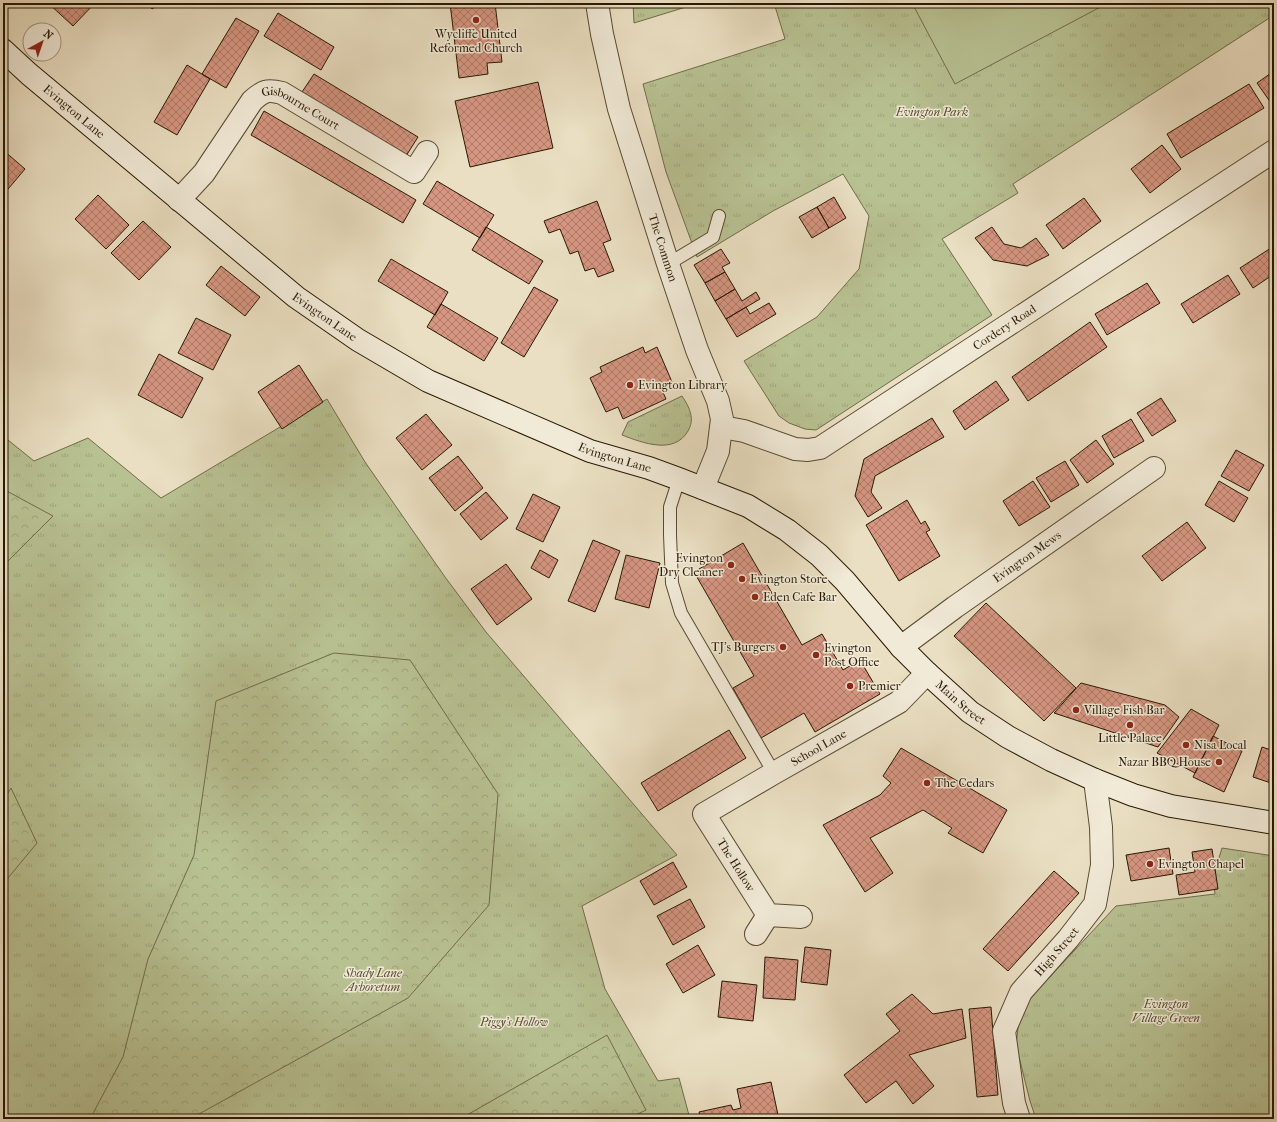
<svg xmlns="http://www.w3.org/2000/svg" width="1277" height="1122" font-family="'IM FELL French Canon',serif">
<defs>
<pattern id="grass-tufts" width="24" height="20" patternUnits="userSpaceOnUse"><rect width="24" height="20" fill="#b8c192"/><path d="M3 7l-1-3M5 7V3M7 7l1-3M15 17l-1-3M17 17v-4M19 17l1-3" fill="none" stroke="#9ea57c"/></pattern>
<pattern id="forest-crowns" width="20" height="18" patternUnits="userSpaceOnUse"><rect width="20" height="18" fill="#b8c192"/><path d="M2 6a3 3 0 1 1 6 0M12 15a3 3 0 1 1 6 0" fill="none" stroke="#9ea57c"/></pattern>
<pattern id="building-cross-hatch" width="8" height="8" patternUnits="userSpaceOnUse"><rect width="8" height="8" fill="#d69682"/><path d="M0 0l8 8M0 8l8-8" fill="none" stroke="#ae7968"/></pattern>
</defs>
<rect width="100%" height="100%" fill="#eadfc2"/>
<filter id="stains"><feTurbulence type="fractalNoise" baseFrequency=".005" numOctaves="4"/><feColorMatrix values="0 0 0 0 .2 0 0 0 0 .09 0 0 0 0 .02 0 0 0 .5 -.17"/></filter>
<radialGradient id="worn" r=".72"><stop offset=".6" stop-color="#630" stop-opacity="0"/><stop offset="1" stop-color="#630" stop-opacity=".3"/></radialGradient>
<path fill="url(#grass-tufts)" stroke="#706c4a" d="M 633,3 L 699,3 L 634,23 Z
M 774,3 L 1274,3 L 1274,15 L 1013,184 L 1018,193 L 942,239 L 992,315 L 816,430 L 805,429 L 789,423 L 779,416 L 744,361 L 817,317 L 859,269 L 869,216 L 843,174 L 773,211 L 697,257 L 666,172 L 643,84 L 785,39 Z
M 682,396 C 690,408 695,419 688,431 C 674,455 643,443 622,435 L 628,422 Z
M 327,399 L 365,462 L 445,577 L 486,632 L 677,855 L 582,906 L 605,989 L 658,1081 L 679,1078 L 690,1119 L 3,1119 L 3,436 L 34,461 L 88,438 L 161,498 Z
M 1222,848 L 1274,856 L 1274,1119 L 1036,1119 L 1030,1101 L 1016,1045 L 1019,1020 L 1029,999 L 1116,906 L 1215,894 L 1213,877 Z"/>
<path fill="url(#forest-crowns)" stroke="#706c4a" d="M 3,489 L 53,516 L 3,566 Z
M 334,653 L 410,660 L 498,794 L 489,905 L 408,998 L 190,1119 L 90,1119 L 123,1057 L 148,959 L 194,855 L 216,701 Z
M 11,788 L 37,843 L 3,884 L 3,801 Z
M 607,1035 L 646,1110 L 627,1119 L 460,1119 Z"/>
<path fill="#b8c192" stroke="#706c4a" d="M 912,3 L 1108,3 L 955,84 Z"/>
<path fill="url(#building-cross-hatch)" stroke="#281802" d="M 48,3 L 95,3 L 73,26 Z
M 147,3 L 160,3 L 152,9 Z
M 450,3 L 495,3 L 502,62 L 487,63 L 488,74 L 459,78 Z
M 278,13 L 334,47 L 321,70 L 264,36 Z
M 236,18 L 259,31 L 226,88 L 202,74 Z
M 187,65 L 210,79 L 177,135 L 154,122 Z
M 1274,71 L 1274,102 L 1271,103 L 1257,83 Z
M 314,74 L 418,137 L 406,156 L 302,92 Z
M 538,82 L 553,148 L 470,167 L 455,101 Z
M 1249,84 L 1264,108 L 1181,158 L 1167,134 Z
M 264,111 L 416,200 L 403,223 L 251,135 Z
M 1162,145 L 1181,169 L 1150,193 L 1131,169 Z
M 3,150 L 25,169 L 3,195 Z
M 437,181 L 494,215 L 480,238 L 423,204 Z
M 98,195 L 129,225 L 106,249 L 75,219 Z
M 834,197 L 846,218 L 829,228 L 817,207 Z
M 1084,198 L 1101,221 L 1063,249 L 1046,225 Z
M 597,201 L 611,240 L 603,243 L 614,271 L 598,277 L 594,268 L 585,271 L 578,251 L 570,254 L 560,229 L 549,233 L 544,221 Z
M 817,207 L 829,228 L 812,238 L 799,217 Z
M 143,221 L 171,247 L 139,280 L 111,253 Z
M 486,227 L 543,261 L 529,284 L 472,250 Z
M 992,227 L 1004,244 L 1021,248 L 1036,238 L 1049,255 L 1027,266 L 993,260 L 975,238 Z
M 1274,246 L 1274,274 L 1253,288 L 1240,268 Z
M 721,249 L 730,263 L 722,267 L 725,272 L 705,283 L 694,265 Z
M 391,259 L 448,292 L 435,315 L 378,281 Z
M 221,266 L 260,297 L 245,316 L 206,285 Z
M 725,272 L 735,289 L 715,301 L 705,283 Z
M 1228,275 L 1240,294 L 1193,323 L 1181,304 Z
M 1147,283 L 1160,303 L 1107,335 L 1095,314 Z
M 534,287 L 558,300 L 524,357 L 501,343 Z
M 735,289 L 742,301 L 756,292 L 760,299 L 726,319 L 715,301 Z
M 769,303 L 776,314 L 737,337 L 726,319 L 746,307 L 750,314 Z
M 441,304 L 498,338 L 484,361 L 427,327 Z
M 196,318 L 231,335 L 213,370 L 178,353 Z
M 1090,322 L 1107,347 L 1028,401 L 1012,377 Z
M 643,347 L 645,353 L 657,347 L 672,382 L 661,388 L 666,399 L 623,419 L 618,407 L 606,412 L 590,378 L 602,372 L 600,367 Z
M 159,354 L 203,378 L 182,418 L 138,395 Z
M 299,365 L 323,402 L 282,429 L 258,392 Z
M 996,381 L 1009,400 L 965,430 L 953,411 Z
M 1161,398 L 1176,421 L 1152,436 L 1137,413 Z
M 426,414 L 452,445 L 422,470 L 396,438 Z
M 932,418 L 944,437 L 875,476 L 871,492 L 882,508 L 868,517 L 855,496 L 864,459 Z
M 1131,419 L 1144,441 L 1114,458 L 1102,436 Z
M 1096,440 L 1114,464 L 1087,483 L 1070,460 Z
M 1236,450 L 1264,465 L 1249,491 L 1221,476 Z
M 458,456 L 483,488 L 455,511 L 429,478 Z
M 1065,461 L 1079,485 L 1051,502 L 1036,478 Z
M 1033,481 L 1050,507 L 1019,526 L 1003,501 Z
M 1219,481 L 1248,498 L 1234,522 L 1205,505 Z
M 486,492 L 508,518 L 481,540 L 460,514 Z
M 533,494 L 560,507 L 543,542 L 516,529 Z
M 907,500 L 921,524 L 925,521 L 930,530 L 926,532 L 940,556 L 899,581 L 866,525 Z
M 1187,522 L 1206,548 L 1162,581 L 1142,556 Z
M 593,540 L 620,551 L 595,612 L 568,601 Z
M 743,543 L 802,645 L 822,634 L 843,670 L 860,660 L 880,694 L 815,732 L 804,713 L 761,738 L 733,688 L 754,676 L 694,572 Z
M 540,550 L 558,560 L 549,578 L 531,568 Z
M 626,555 L 660,563 L 649,608 L 615,599 Z
M 506,564 L 532,599 L 497,625 L 471,589 Z
M 986,603 L 1076,688 L 1044,721 L 954,636 Z
M 1081,683 L 1165,705 L 1179,717 L 1158,747 L 1054,713 Z
M 1191,709 L 1219,725 L 1195,773 L 1157,753 Z
M 729,730 L 746,758 L 658,811 L 641,783 Z
M 1213,736 L 1242,751 L 1224,792 L 1193,777 Z
M 1262,747 L 1274,751 L 1274,784 L 1253,777 Z
M 901,748 L 1007,810 L 983,853 L 948,833 L 952,828 L 923,810 L 870,838 L 893,873 L 865,892 L 823,825 L 880,795 L 891,783 L 883,776 Z
M 1169,848 L 1173,874 L 1131,881 L 1126,855 Z
M 1212,849 L 1218,889 L 1179,895 L 1176,875 L 1195,872 L 1192,852 Z
M 673,862 L 687,887 L 654,905 L 640,881 Z
M 1054,871 L 1079,893 L 1008,971 L 983,949 Z
M 690,899 L 705,927 L 673,945 L 657,916 Z
M 698,945 L 715,975 L 683,993 L 666,964 Z
M 805,947 L 831,950 L 827,985 L 801,982 Z
M 765,957 L 798,960 L 795,1000 L 763,998 Z
M 722,981 L 757,985 L 753,1021 L 718,1017 Z
M 912,994 L 933,1014 L 962,1009 L 966,1038 L 909,1055 L 934,1086 L 913,1104 L 896,1081 L 866,1103 L 844,1075 L 900,1031 L 886,1014 Z
M 991,1007 L 998,1095 L 977,1097 L 969,1009 Z
M 771,1082 L 778,1115 L 767,1118 L 767,1119 L 701,1119 L 699,1112 L 731,1105 L 733,1110 L 741,1108 L 737,1089 Z"/>
<g fill="none" stroke-linecap="round" stroke-linejoin="round">
<g stroke="#584a32" stroke-width="14">
<path id="lane" d="M 668,264 L 713,237 L 719,216
M 679,479 L 670,507 L 670,535 L 672,583 L 681,613 L 774,773"/>
</g>
<g stroke="#584a32" stroke-width="24">
<g id="street">
<path id="s1" d="M 597,3 L 602,34 L 619,109 L 668,264 L 697,350 L 718,401 L 722,419 L 718,451 L 703,488"/>
<path id="s2" d="M 179,200 L 204,173 L 252,101 C 263,91 267,89 282,93 L 414,172 L 427,152"/>
<path id="s3" d="M 722,427 L 744,431 L 795,449 L 808,450 L 820,448 L 1274,151"/>
<path id="s4" d="M 901,647 L 955,607 L 1154,468"/>
<path id="s5" d="M 801,917 L 768,915 L 704,814 L 774,773 L 899,702 L 927,673"/>
<path d="M 756,934 L 768,915"/>
<path id="s6" d="M 1019,1119 L 1014,1103 L 1004,1031 L 1021,992 L 1068,939 L 1095,904 L 1102,865 L 1101,827 L 1095,780"/>
</g>
</g>
<g stroke="#281802" stroke-width="24">
<g id="secondary">
<path id="s7" d="M 3,50 L 29,74 L 296,297 L 358,340 L 428,381 L 590,451 L 649,468 L 679,479 L 748,506 L 787,530 L 819,555 L 845,581 L 901,647 L 927,673 L 970,712 L 1008,737 L 1051,760 L 1095,780 L 1133,795 L 1171,806 L 1274,823"/>
</g>
</g>
<use href="#lane" stroke="#f1ead7" stroke-width="12"/>
<use href="#street" stroke="#f1ead7" stroke-width="22"/>
<use href="#secondary" stroke="#f1ead7" stroke-width="22"/>
</g>
<g fill="#8f2418" stroke="#f1ead7" stroke-width="1.5">
<circle cx="476" cy="20" r="4"/>
<circle cx="630" cy="385" r="4"/>
<circle cx="731" cy="565" r="4"/>
<circle cx="742" cy="579" r="4"/>
<circle cx="755" cy="597" r="4"/>
<circle cx="783" cy="647" r="4"/>
<circle cx="816" cy="655" r="4"/>
<circle cx="850" cy="686" r="4"/>
<circle cx="1076" cy="710" r="4"/>
<circle cx="1130" cy="725" r="4"/>
<circle cx="1186" cy="745" r="4"/>
<circle cx="1219" cy="762" r="4"/>
<circle cx="927" cy="783" r="4"/>
<circle cx="1150" cy="864" r="4"/>
</g>
<g text-anchor="middle" dominant-baseline="central" stroke-width="3" stroke-linejoin="round" paint-order="stroke">
<g font-size="12" fill="#281802" stroke="#f1ead7" text-anchor="start">
<text x="476" y="34" text-anchor="middle">Wycliffe United<tspan x="476" dy="14">Reformed Church</tspan></text>
<text x="638" y="385">Evington Library</text>
<text x="723" y="558" text-anchor="end">Evington<tspan x="723" dy="14">Dry Cleaner</tspan></text>
<text x="750" y="579">Evington Store</text>
<text x="763" y="597">Eden Cafe Bar</text>
<text x="775" y="647" text-anchor="end">TJ's Burgers</text>
<text x="824" y="648">Evington<tspan x="824" dy="14">Post Office</tspan></text>
<text x="858" y="686">Premier</text>
<text x="1084" y="710">Village Fish Bar</text>
<text x="1130" y="738" text-anchor="middle">Little Palace</text>
<text x="1194" y="745">Nisa Local</text>
<text x="1211" y="762" text-anchor="end">Nazar BBQ House</text>
<text x="935" y="783">The Cedars</text>
<text x="1158" y="864">Evington Chapel</text>
</g>
<g font-size="12" fill="#281802" stroke="#f1ead7">
<text stroke="none"><textPath href="#s7" startOffset="94">Evington Lane</textPath></text>
<text stroke="none"><textPath href="#s2" startOffset="179">Gisbourne Court</textPath></text>
<text stroke="none"><textPath href="#s1" startOffset="254">The Common</textPath></text>
<text stroke="none"><textPath href="#s7" startOffset="418">Evington Lane</textPath></text>
<text stroke="none"><textPath href="#s3" startOffset="322">Cordery Road</textPath></text>
<text stroke="none"><textPath href="#s7" startOffset="742">Evington Lane</textPath></text>
<text stroke="none"><textPath href="#s4" startOffset="155">Evington Mews</textPath></text>
<text stroke="none"><textPath href="#s7" startOffset="1175">Main Street</textPath></text>
<text stroke="none"><textPath href="#s5" startOffset="285">School Lane</textPath></text>
<text transform="translate(736 865) rotate(58)">The Hollow</text>
<text stroke="none"><textPath href="#s6" startOffset="186">High Street</textPath></text>
</g>
<g font-size="12" font-style="italic" fill="#534b2d" stroke="#f1ead7">
<text x="932" y="112">Evington Park</text>
<text x="373" y="973">Shady Lane<tspan x="373" dy="14">Arboretum</tspan></text>
<text x="1166" y="1004">Evington<tspan x="1166" dy="14">Village Green</tspan></text>
<text x="514" y="1022">Piggy's Hollow</text>
</g>
</g>
<rect width="1277" height="1122" fill="none" stroke="#eadfc2" stroke-width="16"/>
<rect x="4" y="4" width="1269" height="1114" fill="none" stroke="#281802" stroke-width="2"/>
<rect x="8" y="8" width="1261" height="1106" fill="none" stroke="#281802"/>
<g transform="translate(42 42) rotate(40)"><circle r="19" fill="#f1ead7" stroke="#a19682"/>
<path d="M0-3L7 15L0 10L-7 15Z" fill="#8f2418"/>
<text y="-6" font-size="11" font-weight="bold" text-anchor="middle" fill="#281802">N</text>
</g>
<rect width="100%" height="100%" filter="url(#stains)"/>
<rect width="100%" height="100%" fill="url(#worn)"/>
</svg>
